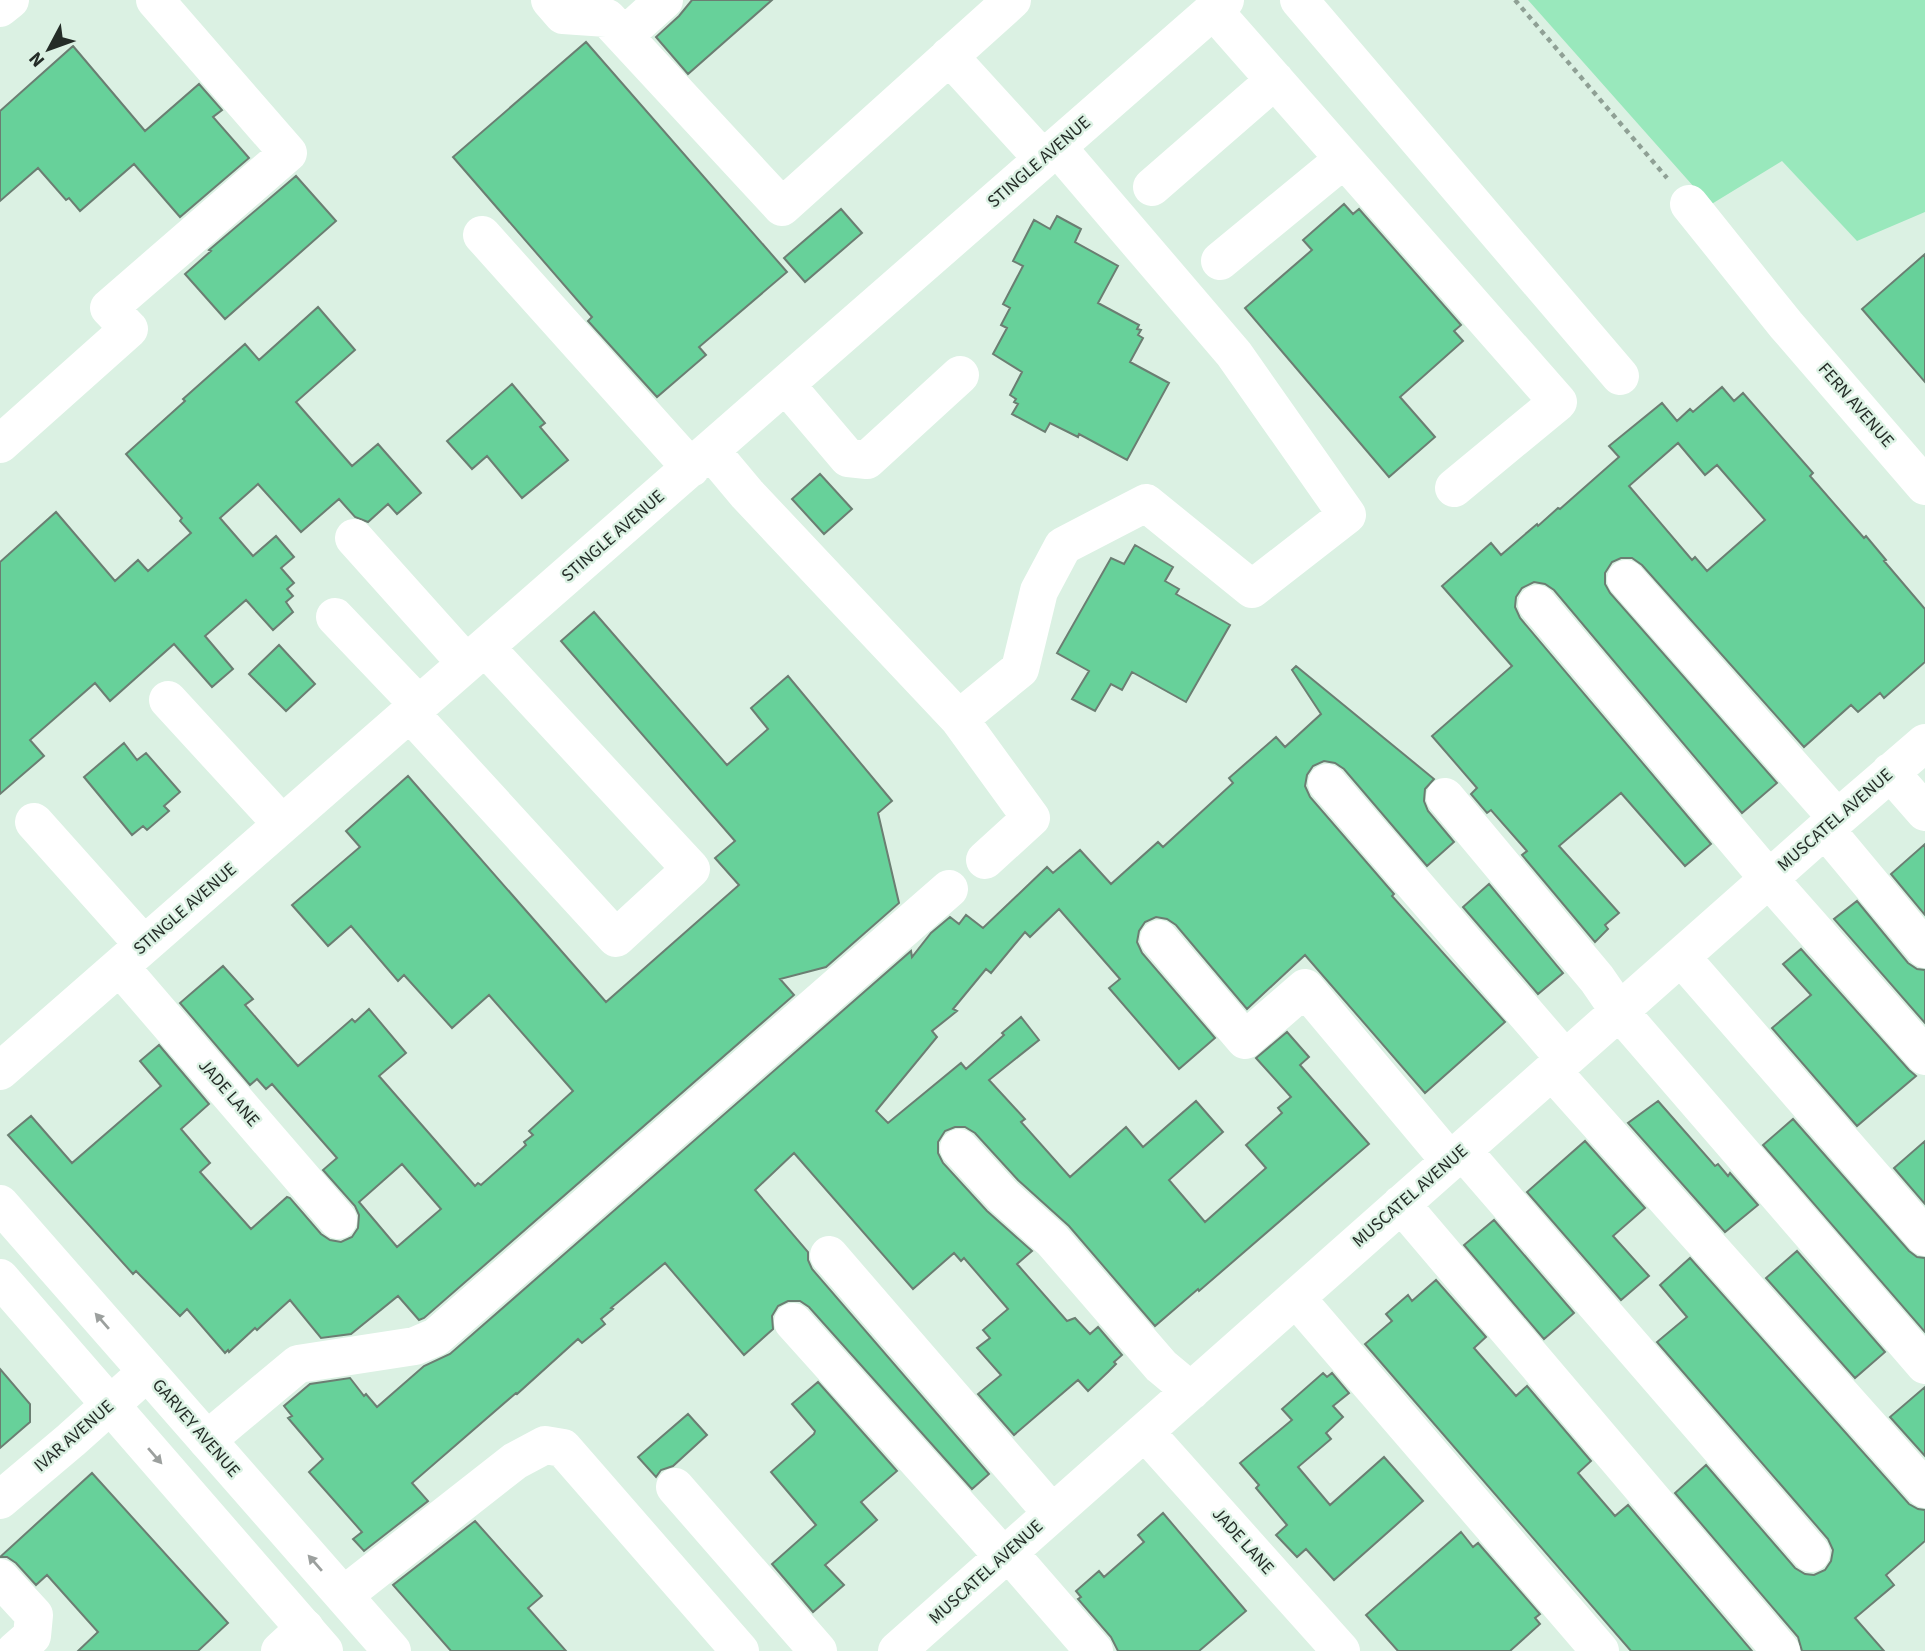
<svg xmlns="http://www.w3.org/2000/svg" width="1925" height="1651" font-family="'Source Sans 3',sans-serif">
<rect width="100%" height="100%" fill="#dbf1e3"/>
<path fill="#99e8bc" d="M 1528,0 L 1925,0 L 1925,212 L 1857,241 L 1782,161 L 1710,205 Z"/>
<path fill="#67d19a" stroke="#6b7e72" stroke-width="2" fill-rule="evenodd" d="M 692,0 L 772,0 L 688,74 L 656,37 L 679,16 Z
M 586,42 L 787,272 L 699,347 L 706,355 L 657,397 L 588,321 L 592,317 L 453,157 Z
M 73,46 L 145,131 L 199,84 L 222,110 L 213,117 L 249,158 L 180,217 L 134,164 L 80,211 L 69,198 L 66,200 L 38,168 L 0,201 L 0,111 Z
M 296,176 L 336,221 L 225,319 L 185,274 L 211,251 L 209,250 Z
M 1344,204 L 1353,214 L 1359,209 L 1461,325 L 1454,331 L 1463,341 L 1400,397 L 1435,437 L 1389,477 L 1245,308 L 1312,250 L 1303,240 Z
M 841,209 L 862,233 L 805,282 L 784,258 Z
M 1057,216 L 1081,229 L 1075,242 L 1118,266 L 1098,303 L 1139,325 L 1137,329 L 1141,330 L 1138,335 L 1143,338 L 1130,362 L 1169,383 L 1127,460 L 1079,434 L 1078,437 L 1050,423 L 1045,432 L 1012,414 L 1018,404 L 1014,402 L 1016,399 L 1010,395 L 1022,372 L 993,354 L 1007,328 L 1001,325 L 1010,308 L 1003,304 L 1023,266 L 1013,261 L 1034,220 L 1050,229 Z
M 1925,254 L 1925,382 L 1862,309 Z
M 318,307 L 355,350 L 296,402 L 352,466 L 378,444 L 421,493 L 397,514 L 388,504 L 368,522 L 355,517 L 339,499 L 301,532 L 258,484 L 220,518 L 253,556 L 276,536 L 294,557 L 281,568 L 294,583 L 287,589 L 293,596 L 286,602 L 293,612 L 273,630 L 246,600 L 205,636 L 233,669 L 212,687 L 174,644 L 110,701 L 95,683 L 30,740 L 44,756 L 0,794 L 0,562 L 56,512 L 115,581 L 138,560 L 148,571 L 191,533 L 180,521 L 182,518 L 126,454 L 185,401 L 183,399 L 245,344 L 259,360 Z
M 512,384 L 545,423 L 540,427 L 568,460 L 522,498 L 487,456 L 472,469 L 447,441 Z
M 1722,387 L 1734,401 L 1743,393 L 1813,473 L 1810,476 L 1864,538 L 1866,536 L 1886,560 L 1884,561 L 1925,609 L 1925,662 L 1884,698 L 1880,693 L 1858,712 L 1851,705 L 1804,747 L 1642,565 L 1632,558 L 1621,558 L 1612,562 L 1605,573 L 1605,584 L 1610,593 L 1777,783 L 1742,813 L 1554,590 L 1545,584 L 1534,582 L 1522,588 L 1516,597 L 1515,607 L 1520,618 L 1711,844 L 1685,866 L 1621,793 L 1559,846 L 1619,913 L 1605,925 L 1608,929 L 1595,942 L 1522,855 L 1527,851 L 1491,810 L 1487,813 L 1471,794 L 1477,788 L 1432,736 L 1512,666 L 1442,586 L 1491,543 L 1501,555 L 1537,524 L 1538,526 L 1558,508 L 1560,509 L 1619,457 L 1609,446 L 1662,403 L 1677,421 L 1690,409 L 1693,412 ZM 1678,443 L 1705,475 L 1717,465 L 1765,520 L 1707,571 L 1695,557 L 1692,560 L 1629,486 Z
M 820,474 L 852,509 L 824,534 L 792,499 Z
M 1135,545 L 1173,567 L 1165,581 L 1179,589 L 1176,594 L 1230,625 L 1186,702 L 1132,672 L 1122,690 L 1111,684 L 1095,711 L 1072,699 L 1089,671 L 1057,653 L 1111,558 L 1124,564 Z
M 594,612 L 727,765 L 768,729 L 751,708 L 788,676 L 892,801 L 878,813 L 899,903 L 826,967 L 780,979 L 794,995 L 424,1318 L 419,1320 L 398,1296 L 351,1334 L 321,1338 L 290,1300 L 257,1330 L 255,1328 L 229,1352 L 228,1350 L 225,1353 L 187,1309 L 180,1316 L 136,1271 L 133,1274 L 8,1135 L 31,1116 L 72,1163 L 161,1086 L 140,1061 L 159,1045 L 209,1104 L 181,1129 L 210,1163 L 200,1172 L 251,1229 L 287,1197 L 290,1198 L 321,1234 L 330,1240 L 341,1242 L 352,1237 L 358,1228 L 359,1215 L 355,1206 L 323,1170 L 337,1158 L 272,1084 L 266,1089 L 257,1079 L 250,1085 L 180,1003 L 223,966 L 253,999 L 245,1005 L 298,1066 L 352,1019 L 355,1022 L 369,1009 L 406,1053 L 379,1076 L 475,1186 L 478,1183 L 481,1185 L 526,1145 L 524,1142 L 533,1135 L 529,1131 L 573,1091 L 489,995 L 452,1028 L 404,975 L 398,981 L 351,926 L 328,946 L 292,905 L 360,847 L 346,831 L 408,776 L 606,1002 L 739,885 L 715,858 L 735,841 L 561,641 ZM 402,1164 L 441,1209 L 397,1247 L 359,1202 Z
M 279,645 L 315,684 L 286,711 L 249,674 Z
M 1296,666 L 1434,779 L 1425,789 L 1424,801 L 1428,811 L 1454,842 L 1427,866 L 1344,769 L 1335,763 L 1324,761 L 1313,766 L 1307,775 L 1305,786 L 1310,797 L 1394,894 L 1392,896 L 1505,1022 L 1425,1093 L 1305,955 L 1247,1009 L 1176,925 L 1167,919 L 1156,917 L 1145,922 L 1139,931 L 1137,942 L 1142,953 L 1215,1038 L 1179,1069 L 1109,988 L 1120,979 L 1059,909 L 1030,937 L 1025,932 L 991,973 L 986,969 L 953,1009 L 957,1011 L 932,1031 L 937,1037 L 876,1111 L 888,1123 L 961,1063 L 966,1069 L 1004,1035 L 1002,1033 L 1021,1017 L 1039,1040 L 989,1080 L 1025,1119 L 1021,1122 L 1070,1177 L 1126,1127 L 1143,1147 L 1196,1101 L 1223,1132 L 1169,1180 L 1205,1222 L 1266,1168 L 1246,1145 L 1282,1113 L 1278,1108 L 1291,1097 L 1256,1058 L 1287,1032 L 1309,1057 L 1300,1065 L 1369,1144 L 1199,1291 L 1198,1289 L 1155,1326 L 1069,1226 L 1018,1180 L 975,1133 L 965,1127 L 955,1127 L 945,1131 L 938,1142 L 938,1153 L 943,1163 L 987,1211 L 1032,1251 L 1017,1264 L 1067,1321 L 1075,1318 L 1090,1334 L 1098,1327 L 1122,1355 L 1114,1362 L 1116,1364 L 1108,1372 L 1088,1391 L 1078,1380 L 1014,1435 L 978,1394 L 1001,1375 L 977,1348 L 990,1338 L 983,1330 L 1008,1309 L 964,1258 L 961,1261 L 954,1253 L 913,1289 L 794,1153 L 755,1190 L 808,1252 L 808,1260 L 812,1269 L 989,1474 L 972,1489 L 809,1307 L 800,1301 L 788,1301 L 778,1306 L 772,1316 L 773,1329 L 744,1355 L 665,1263 L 611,1308 L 613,1309 L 601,1319 L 605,1324 L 582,1343 L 578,1339 L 517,1394 L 516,1393 L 412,1483 L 428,1501 L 364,1551 L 353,1539 L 362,1532 L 309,1472 L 323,1459 L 288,1418 L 292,1416 L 284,1406 L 310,1384 L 350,1378 L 364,1396 L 366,1394 L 377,1407 L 424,1366 L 450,1354 L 911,951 L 912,957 L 931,933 L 950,917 L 959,924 L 966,915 L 983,928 L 1047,867 L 1053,873 L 1080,850 L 1111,884 L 1158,842 L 1163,847 L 1233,783 L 1229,778 L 1276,737 L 1285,747 L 1321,714 L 1292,670 Z
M 124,743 L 137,760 L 146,753 L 180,792 L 164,806 L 169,811 L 147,830 L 143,826 L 132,835 L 84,777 Z
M 1925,844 L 1925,915 L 1891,874 Z
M 1489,884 L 1563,973 L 1538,994 L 1463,907 Z
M 1857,901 L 1908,963 L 1917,969 L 1925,970 L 1925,1023 L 1834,919 Z
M 1801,949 L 1909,1070 L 1916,1076 L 1857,1126 L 1772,1028 L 1811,995 L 1783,964 Z
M 1658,1101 L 1715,1166 L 1718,1164 L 1728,1176 L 1730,1173 L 1758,1205 L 1725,1232 L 1628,1123 Z
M 1793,1119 L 1909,1251 L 1917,1257 L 1925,1258 L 1925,1332 L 1763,1145 Z
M 1585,1141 L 1645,1208 L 1613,1236 L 1649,1276 L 1621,1300 L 1527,1192 Z
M 1925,1141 L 1925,1204 L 1894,1168 Z
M 1494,1220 L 1574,1313 L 1544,1339 L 1464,1245 Z
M 1797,1251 L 1885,1352 L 1855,1378 L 1766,1278 Z
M 1690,1258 L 1909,1504 L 1918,1509 L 1925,1510 L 1925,1541 L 1886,1575 L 1894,1585 L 1855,1618 L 1884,1651 L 1802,1651 L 1798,1637 L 1675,1493 L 1706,1465 L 1795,1568 L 1805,1574 L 1814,1575 L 1825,1570 L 1831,1561 L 1833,1550 L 1828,1539 L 1657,1342 L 1687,1317 L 1660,1285 Z
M 1436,1280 L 1486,1337 L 1474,1348 L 1516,1396 L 1527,1386 L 1591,1461 L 1578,1473 L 1615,1516 L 1628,1505 L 1752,1651 L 1631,1651 L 1365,1344 L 1392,1321 L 1386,1314 L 1408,1295 L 1412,1301 Z
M 0,1369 L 30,1404 L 30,1422 L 0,1448 Z
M 1323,1373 L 1327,1377 L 1332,1373 L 1349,1393 L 1333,1406 L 1343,1417 L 1326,1433 L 1331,1439 L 1298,1467 L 1330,1505 L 1384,1457 L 1423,1501 L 1334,1580 L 1306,1549 L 1297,1557 L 1276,1535 L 1287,1525 L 1256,1488 L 1259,1485 L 1240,1463 L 1292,1420 L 1282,1409 Z
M 818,1382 L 897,1471 L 861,1502 L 877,1520 L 825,1565 L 844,1585 L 813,1612 L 772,1564 L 816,1525 L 771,1472 L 814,1434 L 815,1431 L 792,1404 Z
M 1925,1387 L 1925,1456 L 1890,1417 Z
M 688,1414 L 707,1435 L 673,1466 L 661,1470 L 656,1477 L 638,1457 Z
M 92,1473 L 228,1623 L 198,1651 L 78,1651 L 98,1632 L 47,1575 L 36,1585 L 16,1563 L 7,1557 L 0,1557 Z
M 1163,1513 L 1246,1611 L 1199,1651 L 1118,1651 L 1111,1637 L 1078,1599 L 1081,1597 L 1076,1591 L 1099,1571 L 1104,1577 L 1144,1542 L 1138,1535 Z
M 475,1521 L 542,1596 L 528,1608 L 566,1651 L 451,1651 L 393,1585 Z
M 1461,1532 L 1473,1547 L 1478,1543 L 1540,1614 L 1535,1618 L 1540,1624 L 1510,1651 L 1398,1651 L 1366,1615 Z"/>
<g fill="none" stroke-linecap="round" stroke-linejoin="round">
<path stroke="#8fa095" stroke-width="4.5" stroke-dasharray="5 5" stroke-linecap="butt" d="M 1515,0 L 1667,178"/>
<path stroke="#fff" stroke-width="38" d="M 550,0 L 563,15 L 607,18 L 782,207 L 1012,0
M 1299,0 L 1620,376
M 0,8 L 10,0
M 1213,10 L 1558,402 L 1454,488
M 624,36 L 664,0
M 949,56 L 1043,159
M 1152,187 L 1275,80
M 1689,204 L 1786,325 L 1925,486
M 482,235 L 691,468
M 1220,261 L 1344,159
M 786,385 L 848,458 L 867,460 L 960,375
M 0,444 L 129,329 L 109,308 L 288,153 L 155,0
M 711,451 L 747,494 L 959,719 L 1020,669 L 1039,591 L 1063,546 L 1146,503 L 1252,589 L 1347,515 L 1234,354 L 1057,147
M 354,538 L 466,663
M 1626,579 L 1837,818
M 1537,604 L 1769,879 L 1925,1056
M 335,617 L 419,705
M 168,700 L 282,824
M 410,713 L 616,938 L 691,869 L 485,647
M 959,719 L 1031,818 L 985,860
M 1890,772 L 1925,812
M 1327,783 L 1565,1059
M 1445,797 L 1597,979 L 1619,1011 L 1925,1365
M 34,822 L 144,945
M 1825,829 L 1925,949
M 1159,939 L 1245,1040 L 1305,988 L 1450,1161
M 1681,957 L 1925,1237
M 120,967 L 338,1220
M 0,1071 L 1225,0
M 1552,1071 L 1925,1489
M 959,1148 L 1003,1196 L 1052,1240 L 1161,1366 L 1191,1391
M 1462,1150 L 1811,1553
M 1401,1204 L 1781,1651
M 829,1255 L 1052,1513
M 1296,1298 L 1600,1651
M 793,1322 L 1004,1557
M 1145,1432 L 1341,1651
M 207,1440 L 298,1364 L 415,1346 L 436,1337 L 949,889
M 675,1487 L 818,1651
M 0,1500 L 71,1440 L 147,1372
M 1008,1552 L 1094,1651
M 0,1578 L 34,1615 L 32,1636 L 15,1651
M 344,1595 L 515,1461 L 545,1445 L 563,1448 L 740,1651
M 280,1651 L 305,1628
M 897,1651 L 1825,829 L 1925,743"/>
<path stroke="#fff" stroke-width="38" d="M 0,1204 L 392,1651
M 0,1278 L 324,1651"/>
</g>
<defs><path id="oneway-solid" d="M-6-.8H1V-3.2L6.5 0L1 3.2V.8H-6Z" transform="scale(1.75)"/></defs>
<g fill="#9ca09e">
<use href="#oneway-solid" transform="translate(102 1321) rotate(-131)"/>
<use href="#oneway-solid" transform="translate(155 1456) rotate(49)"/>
<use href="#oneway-solid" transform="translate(315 1563) rotate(-131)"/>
</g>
<g text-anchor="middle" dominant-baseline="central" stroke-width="5" stroke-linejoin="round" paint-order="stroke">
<g font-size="18" fill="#242c27" stroke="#dbf1e3">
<text transform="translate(1039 162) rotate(-41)">STINGLE AVENUE</text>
<text transform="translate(1856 405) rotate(49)">FERN AVENUE</text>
<text transform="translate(613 536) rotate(-41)">STINGLE AVENUE</text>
<text transform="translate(1835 820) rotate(-41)">MUSCATEL AVENUE</text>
<text transform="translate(185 909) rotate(-41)">STINGLE AVENUE</text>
<text transform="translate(229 1093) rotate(49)">JADE LANE</text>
<text transform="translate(1410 1196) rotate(-41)">MUSCATEL AVENUE</text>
<text transform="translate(196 1428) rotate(49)">GARVEY AVENUE</text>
<text transform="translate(74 1436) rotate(-41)">IVAR AVENUE</text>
<text transform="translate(1243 1541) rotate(48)">JADE LANE</text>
<text transform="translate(986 1572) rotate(-42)">MUSCATEL AVENUE</text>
</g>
</g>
<g transform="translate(49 49) rotate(229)" stroke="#dbf1e3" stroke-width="5" paint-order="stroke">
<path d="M0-5L12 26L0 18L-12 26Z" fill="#242c27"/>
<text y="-10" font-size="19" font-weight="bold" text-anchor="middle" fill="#242c27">N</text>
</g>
</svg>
